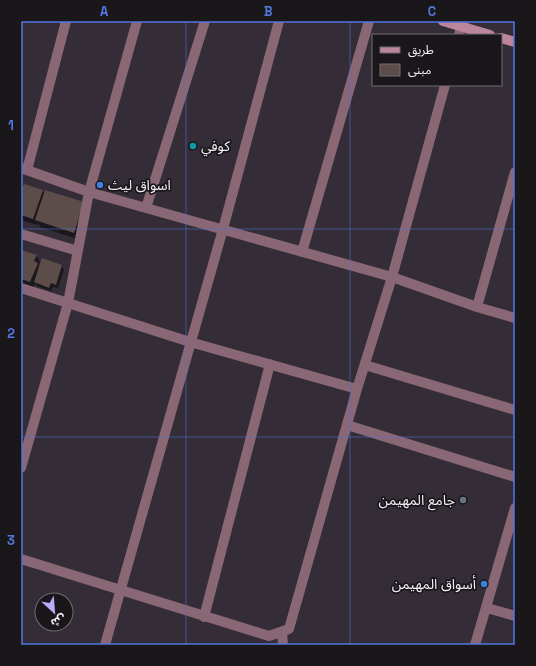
<svg xmlns="http://www.w3.org/2000/svg" width="536" height="666" font-family="'Space Grotesk','Noto Sans Arabic',sans-serif">
<rect width="100%" height="100%" fill="#342d37"/>
<path fill="#0007" d="M 21,183 L 24,186 L 43,191 L 45,195 L 83,203 L 77,239 L 40,227 L 38,223 L 37,225 L 21,220 Z
M 21,251 L 37,256 L 40,262 L 38,266 L 40,268 L 62,266 L 64,270 L 58,288 L 53,287 L 51,291 L 37,286 L 35,283 L 33,288 L 21,284 Z"/>
<path fill="#5c4d4a" d="M 24,184 L 43,190 L 33,219 L 21,215 L 21,191 Z
M 45,190 L 84,202 L 74,233 L 35,220 Z
M 21,250 L 37,255 L 34,261 L 38,263 L 30,282 L 21,279 Z
M 42,258 L 62,265 L 56,285 L 51,283 L 49,288 L 34,282 Z"/>
<g fill="none" stroke-linecap="round" stroke-linejoin="round">
<path stroke="#896775" stroke-width="10" d="M 459,35 L 461,26
M 21,168 L 89,192 L 392,277 L 477,307 L 515,318
M 27,170 L 66,21
M 146,208 L 205,21
M 21,234 L 78,251
M 302,252 L 369,21
M 21,288 L 190,342 L 357,389
M 477,307 L 515,172
M 365,365 L 515,410
M 347,425 L 515,477
M 21,468 L 68,303 L 89,192 L 137,21
M 21,559 L 269,636 L 289,629 L 357,389 L 392,277 L 445,85
M 487,608 L 515,616
M 204,617 L 270,364
M 282,632 L 283,645
M 105,645 L 223,229 L 279,21
M 475,645 L 515,508"/>
<path stroke="#bb859c" stroke-width="10" d="M 443,21 L 490,35
M 501,38 L 515,42"/>
</g>
<path fill="none" stroke="#5376e0" stroke-width="1" stroke-opacity="0.55" d="M 186,21 L 186,645M 350,21 L 350,645M 21,229 L 515,229M 21,437 L 515,437"/>
<circle fill="#0f9aa8" stroke="#1a171b" stroke-width="1.5" cx="193" cy="146" r="4"/>
<g fill="#3f7fe0" stroke="#1a171b" stroke-width="1.5">
<circle cx="100" cy="185" r="4"/>
<circle cx="484" cy="584" r="4"/>
</g>
<circle fill="#6b7280" stroke="#1a171b" stroke-width="1.5" cx="463" cy="500" r="4"/>
<g text-anchor="middle" dominant-baseline="central" stroke-width="3.5" stroke-linejoin="round" paint-order="stroke">
<g font-size="14" fill="#f4eff6" stroke="#1a171b" text-anchor="start">
<text x="201" y="146">كوفي</text>
<text x="108" y="185">اسواق ليث</text>
<text x="455" y="500" text-anchor="end">جامع المهيمن</text>
<text x="476" y="584" text-anchor="end">أسواق المهيمن</text>
</g>
</g>
<rect width="536" height="666" fill="none" stroke="#1a171b" stroke-width="44"/>
<rect x="372" y="34" width="130" height="52" fill="#1a171b" stroke="#716d73"/>
<rect x="380" y="47" width="20" height="6" fill="#bb859c" stroke="#716d73"/>
<text x="408" y="54" font-size="12" fill="#f4eff6">طريق</text>
<rect x="380" y="64" width="20" height="12" fill="#5c4d4a" stroke="#716d73"/>
<text x="408" y="74" font-size="12" fill="#f4eff6">مبنى</text>
<g transform="translate(54 612) rotate(154)"><circle r="19" fill="#1a171b" stroke="#716d73"/>
<path d="M0-3L7 15L0 10L-7 15Z" fill="#b8abf7"/>
<text y="-6" font-size="11" font-weight="bold" text-anchor="middle" fill="#f4eff6">ش</text>
</g>
<rect x="22" y="22" width="492" height="622" fill="none" stroke="#5376e0" stroke-width="1.5"/>
<g font-size="13" text-anchor="middle" font-weight="bold" fill="#5376e0">
<text x="104" y="16">A</text>
<text x="268" y="16">B</text>
<text x="432" y="16">C</text>
<text x="11" y="130">1</text>
<text x="11" y="338">2</text>
<text x="11" y="545">3</text>
</g>
</svg>
